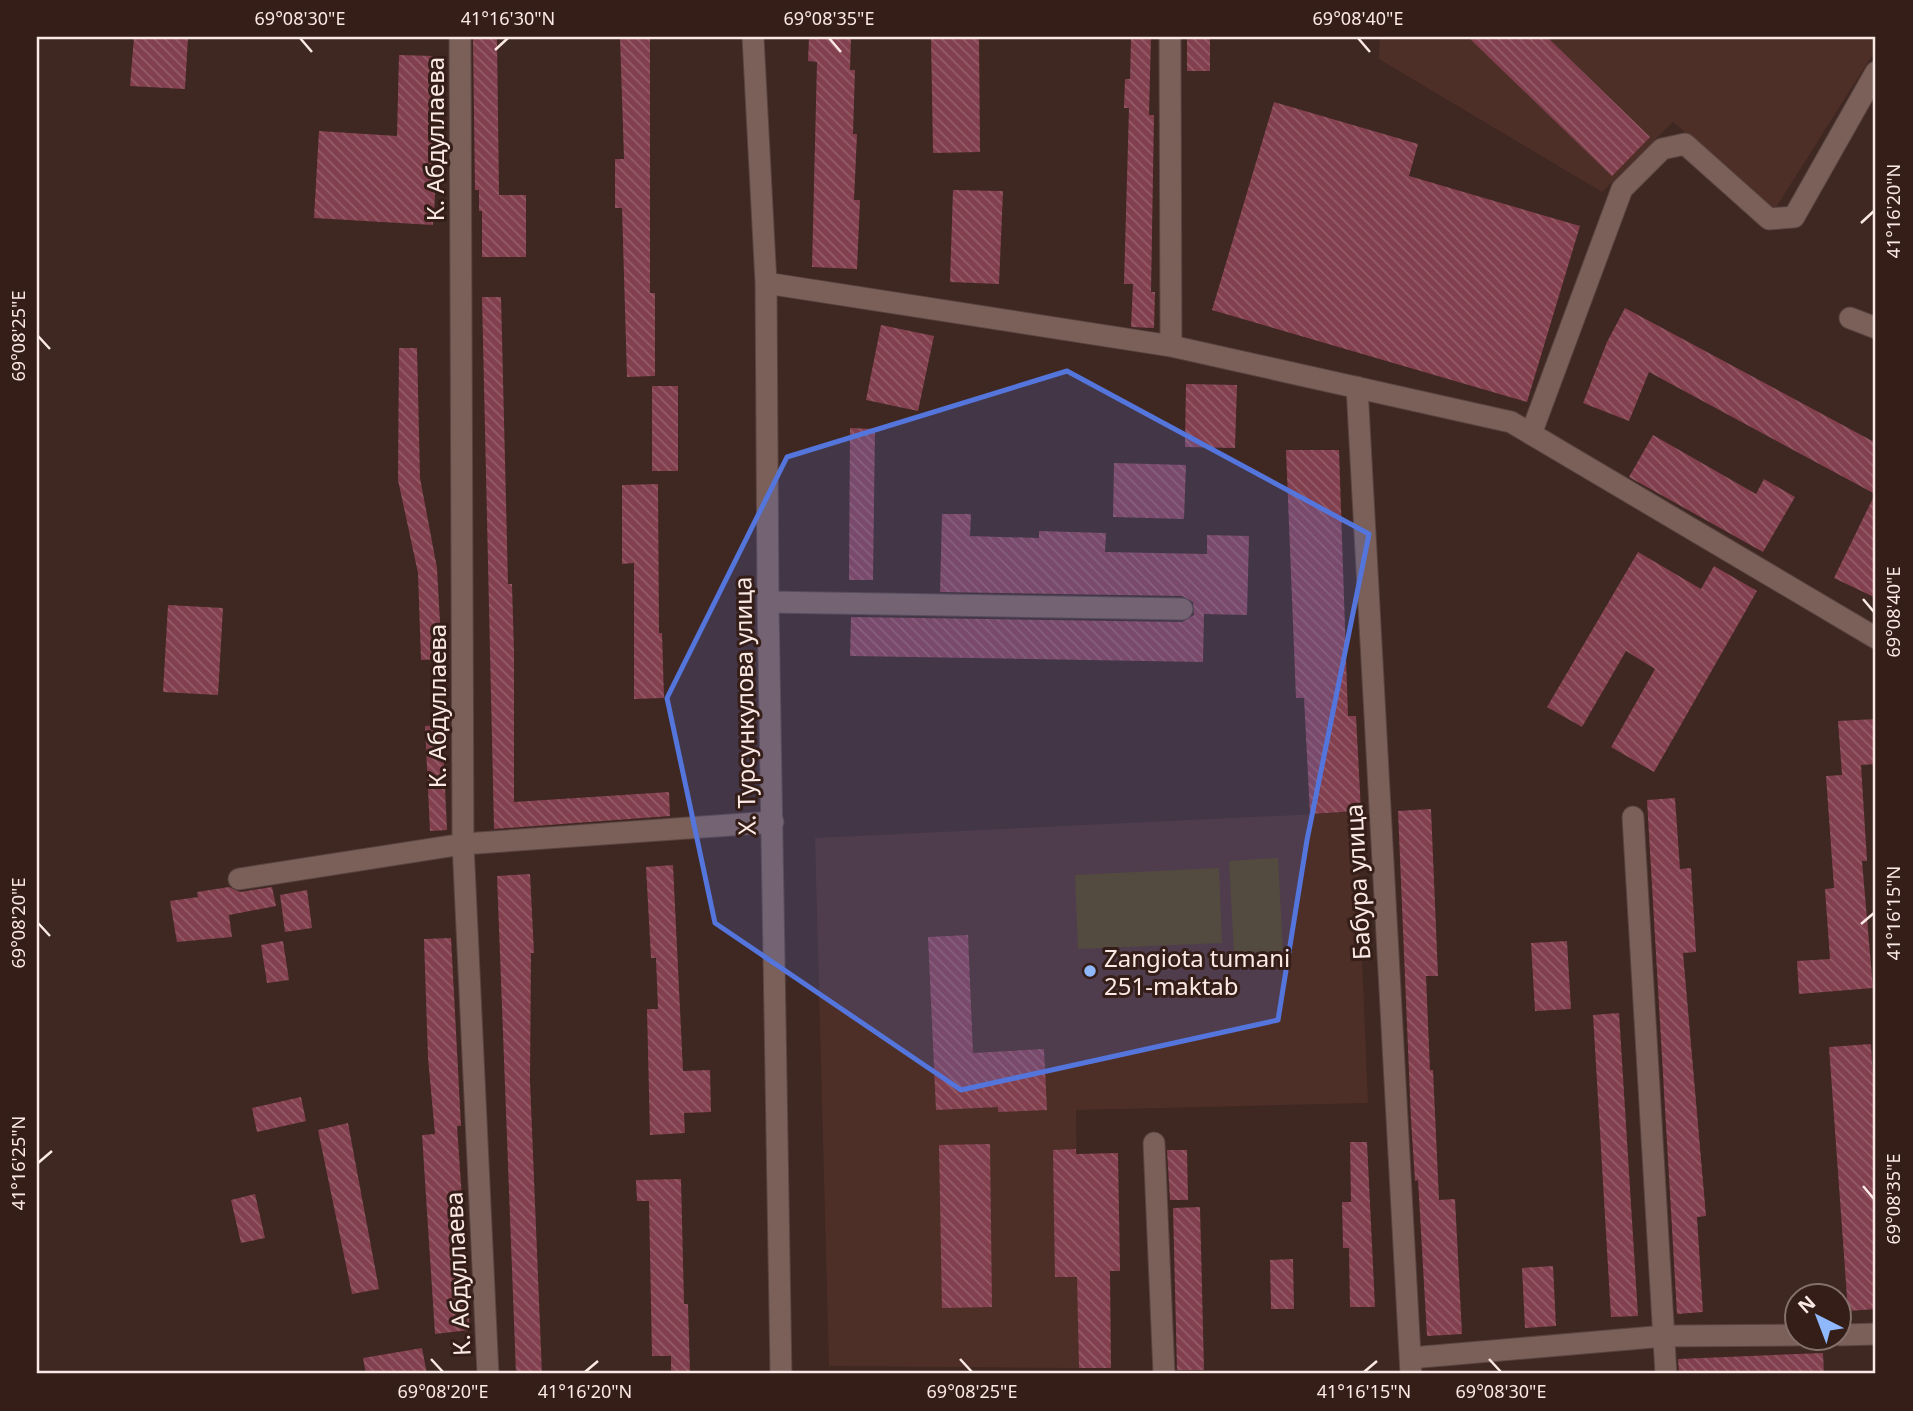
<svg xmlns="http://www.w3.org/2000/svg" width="1913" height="1411" font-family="'Noto Sans',sans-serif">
<defs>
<pattern id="building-back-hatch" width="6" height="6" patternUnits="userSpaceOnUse" patternTransform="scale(1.75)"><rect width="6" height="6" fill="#82404f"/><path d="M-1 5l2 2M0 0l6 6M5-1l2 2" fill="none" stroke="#955c68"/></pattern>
</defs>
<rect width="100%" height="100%" fill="#3f2722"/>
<path fill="#4e2f28" d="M 1380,37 L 1876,37 L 1876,49 L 1775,209 L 1673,122 L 1602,192 L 1379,59 Z
M 1356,812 L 1368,1103 L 1076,1110 L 1079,1368 L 829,1366 L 815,838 Z"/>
<path fill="#534219" d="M 1278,858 L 1283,951 L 1234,953 L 1229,861 Z
M 1219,868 L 1222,943 L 1078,949 L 1075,875 Z"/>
<path fill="url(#building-back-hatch)" d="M 134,37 L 188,37 L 185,89 L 130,86 Z
M 620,37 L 650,37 L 650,293 L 655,293 L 655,376 L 627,377 L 622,208 L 615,208 L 615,159 L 624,159 Z
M 809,37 L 851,37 L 850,70 L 855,70 L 853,134 L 857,134 L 854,200 L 860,200 L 857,269 L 812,267 L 817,62 L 808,61 Z
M 931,37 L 979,37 L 980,152 L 933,153 Z
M 1131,37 L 1151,37 L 1149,115 L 1154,115 L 1151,292 L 1155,292 L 1154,328 L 1131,327 L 1133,284 L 1124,284 L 1129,108 L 1124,108 L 1125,79 L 1130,79 Z
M 1187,37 L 1210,37 L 1210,71 L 1187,71 Z
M 1468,37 L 1547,37 L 1650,137 L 1612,176 Z
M 473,39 L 497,39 L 499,195 L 526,195 L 526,257 L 482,257 L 482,211 L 479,211 L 479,190 L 475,190 Z
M 399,55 L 434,56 L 432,138 L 439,138 L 433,225 L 314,218 L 319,131 L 397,136 Z
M 1274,102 L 1418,144 L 1409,176 L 1580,226 L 1527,402 L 1212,310 Z
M 953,190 L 1003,191 L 999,284 L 950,282 Z
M 482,297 L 501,297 L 508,584 L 512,584 L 514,653 L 514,802 L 669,792 L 670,816 L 494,829 Z
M 1625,308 L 1876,443 L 1876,598 L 1834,578 L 1875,494 L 1649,372 L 1629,421 L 1583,403 L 1607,342 Z
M 881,325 L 934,336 L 918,411 L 866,400 Z
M 399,348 L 417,348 L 420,478 L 437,568 L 442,659 L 421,660 L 418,573 L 398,480 Z
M 1186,384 L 1237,385 L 1235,448 L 1185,447 Z
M 652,386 L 678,386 L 678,471 L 652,471 Z
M 850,428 L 875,429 L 873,580 L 849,580 Z
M 1653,435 L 1756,494 L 1764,479 L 1795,497 L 1763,552 L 1629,477 Z
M 1286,450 L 1339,450 L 1348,716 L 1356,716 L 1361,811 L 1310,814 L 1304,698 L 1296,698 Z
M 1114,463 L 1186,465 L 1184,519 L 1113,517 Z
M 658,484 L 659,633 L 662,633 L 664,698 L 634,699 L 634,563 L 622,564 L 622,485 Z
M 942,514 L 971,514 L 970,536 L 1039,538 L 1039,531 L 1106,533 L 1105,552 L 1207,554 L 1207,535 L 1249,536 L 1247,615 L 1204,614 L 1203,662 L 850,656 L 851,617 L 1182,622 L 1194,615 L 1193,602 L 1182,596 L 940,592 Z
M 1638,552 L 1701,589 L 1714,566 L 1757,591 L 1654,772 L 1611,747 L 1655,669 L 1626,651 L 1582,727 L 1547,707 Z
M 168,605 L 223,608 L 218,695 L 163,692 Z
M 1876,719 L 1876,764 L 1861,765 L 1867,861 L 1862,861 L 1873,988 L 1799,994 L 1797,961 L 1830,959 L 1825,889 L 1834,888 L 1826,776 L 1842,775 L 1838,721 Z
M 442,725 L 447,830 L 430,831 L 425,726 Z
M 1675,798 L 1680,869 L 1691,868 L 1696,952 L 1683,953 L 1706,1216 L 1697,1217 L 1703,1312 L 1677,1314 L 1647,800 Z
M 1431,809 L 1438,976 L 1426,976 L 1430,1070 L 1433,1070 L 1439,1200 L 1455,1199 L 1462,1334 L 1427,1336 L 1418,1180 L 1415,1181 L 1411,1120 L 1398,811 Z
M 673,865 L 683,1071 L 710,1070 L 711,1112 L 684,1113 L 685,1133 L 650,1135 L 647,1009 L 658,1009 L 656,958 L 651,958 L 646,867 Z
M 530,874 L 534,953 L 531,953 L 530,1081 L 542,1374 L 516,1374 L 497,876 Z
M 229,887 L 240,892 L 272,887 L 276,906 L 229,915 L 232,937 L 177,942 L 170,901 L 198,897 L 197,892 Z
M 307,890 L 312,928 L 285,932 L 280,895 Z
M 968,935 L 973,1053 L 1044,1049 L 1047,1110 L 998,1112 L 998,1107 L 936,1110 L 928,937 Z
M 451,938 L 461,1126 L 457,1126 L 467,1271 L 464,1271 L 470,1330 L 435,1334 L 422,1135 L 435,1134 L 428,1058 L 424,939 Z
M 283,941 L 289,980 L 267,983 L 261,945 Z
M 1567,941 L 1571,1009 L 1535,1011 L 1531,943 Z
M 1619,1013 L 1638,1316 L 1611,1317 L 1593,1015 Z
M 1871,1044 L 1876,1124 L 1876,1309 L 1848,1311 L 1829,1047 Z
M 301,1097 L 306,1121 L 257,1132 L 252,1108 Z
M 348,1123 L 379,1289 L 352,1294 L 318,1130 Z
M 1350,1142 L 1367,1142 L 1375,1307 L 1350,1307 L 1349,1248 L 1343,1248 L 1342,1202 L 1351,1202 Z
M 990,1144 L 992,1307 L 942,1308 L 939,1145 Z
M 1076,1149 L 1076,1154 L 1118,1153 L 1120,1271 L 1110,1271 L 1111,1368 L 1079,1368 L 1077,1277 L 1055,1277 L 1053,1150 Z
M 1167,1150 L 1187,1150 L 1188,1200 L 1170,1200 Z
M 681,1179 L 684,1304 L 688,1304 L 690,1374 L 671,1374 L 671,1356 L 652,1356 L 649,1201 L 637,1201 L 636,1180 Z
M 255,1194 L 265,1238 L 241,1243 L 231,1200 Z
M 1200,1207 L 1204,1370 L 1177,1370 L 1173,1208 Z
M 1293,1259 L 1294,1309 L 1271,1309 L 1270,1260 Z
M 1553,1266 L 1556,1326 L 1525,1328 L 1522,1268 Z
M 422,1348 L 427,1374 L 366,1374 L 363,1358 Z
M 1823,1353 L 1824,1374 L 1679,1374 L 1678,1359 Z"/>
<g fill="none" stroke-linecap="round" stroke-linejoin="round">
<g stroke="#58433f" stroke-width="23">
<path id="minor" d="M 460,37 L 463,844 L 488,1374
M 753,37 L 766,283 L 768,602 L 781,1374
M 1170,37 L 1171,346
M 766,283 L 1171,346 L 1511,422 L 1876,638
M 1850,318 L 1876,328
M 1357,387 L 1411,1374
M 1531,434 L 1622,189 L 1662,149 L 1685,144 L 1769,219 L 1794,217 L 1876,72
M 768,602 L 1182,609
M 1633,817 L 1666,1374
M 239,879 L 463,844 L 773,822
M 1154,1143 L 1164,1374
M 1840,1335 L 1876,1334
M 1410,1358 L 1665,1336 L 1798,1335"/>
</g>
<use href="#minor" stroke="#7b5f59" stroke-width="21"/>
</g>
<path fill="#5475db" fill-opacity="0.2" stroke="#5475db" stroke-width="5" stroke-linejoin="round" d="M 1067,371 L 1369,534 L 1307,840 L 1278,1020 L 961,1090 L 715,923 L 667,698 L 787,457 Z"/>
<path fill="none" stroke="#fae9e5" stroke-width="2.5" d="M 300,38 L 312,52M 829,38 L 841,52M 1358,38 L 1370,52M 495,50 L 508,38M 1861,223 L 1874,211M 38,336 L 50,349M 1863,599 L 1874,612M 38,923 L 50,936M 1861,924 L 1874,913M 38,1163 L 52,1151M 1863,1186 L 1874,1199M 431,1359 L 443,1372M 960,1359 L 972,1372M 1489,1359 L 1501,1372M 585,1372 L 598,1361M 1364,1372 L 1377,1361"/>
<circle fill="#8fb8fd" stroke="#351d18" stroke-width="2.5" cx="1090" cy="971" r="7"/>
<g text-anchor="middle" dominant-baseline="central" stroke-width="6" stroke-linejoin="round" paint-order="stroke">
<g font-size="24" fill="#fae9e5" stroke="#351d18">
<text transform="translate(434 139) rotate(-90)">К. Абдуллаева</text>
<text transform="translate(436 706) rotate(-90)">К. Абдуллаева</text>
<text transform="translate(744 706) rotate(-91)">Х. Турсункулова улица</text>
<text transform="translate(1357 882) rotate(-93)">Бабура улица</text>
<text transform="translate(457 1274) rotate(-93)">К. Абдуллаева</text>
</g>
<g font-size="24" fill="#fae9e5" stroke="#351d18" text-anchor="start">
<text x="1104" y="957">Zangiota tumani<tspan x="1104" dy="28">251-maktab</tspan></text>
</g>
</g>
<rect width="1913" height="1411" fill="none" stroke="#351d18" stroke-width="77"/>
<g transform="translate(1818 1317) rotate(318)"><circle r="33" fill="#351d18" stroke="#846f6a" stroke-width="2"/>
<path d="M0-5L12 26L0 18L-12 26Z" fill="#8fb8fd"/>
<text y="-10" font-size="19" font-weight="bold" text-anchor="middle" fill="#fae9e5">N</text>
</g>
<rect x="38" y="38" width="1836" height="1334" fill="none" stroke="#fae9e5" stroke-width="2.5"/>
<g font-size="18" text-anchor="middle" fill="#fae9e5">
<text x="300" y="25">69°08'30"E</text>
<text x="508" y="25">41°16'30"N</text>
<text x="829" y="25">69°08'35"E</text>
<text x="1358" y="25">69°08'40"E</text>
<text transform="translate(1894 211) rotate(-90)" y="6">41°16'20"N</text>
<text transform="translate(19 336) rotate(-90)" y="6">69°08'25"E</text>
<text transform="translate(1894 612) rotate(-90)" y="6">69°08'40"E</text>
<text transform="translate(1894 913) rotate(-90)" y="6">41°16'15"N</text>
<text transform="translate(19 923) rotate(-90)" y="6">69°08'20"E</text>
<text transform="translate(19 1163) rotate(-90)" y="6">41°16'25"N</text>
<text transform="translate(1894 1199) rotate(-90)" y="6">69°08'35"E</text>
<text x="443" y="1398">69°08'20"E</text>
<text x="585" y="1398">41°16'20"N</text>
<text x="972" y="1398">69°08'25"E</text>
<text x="1364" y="1398">41°16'15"N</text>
<text x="1501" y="1398">69°08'30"E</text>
</g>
</svg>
